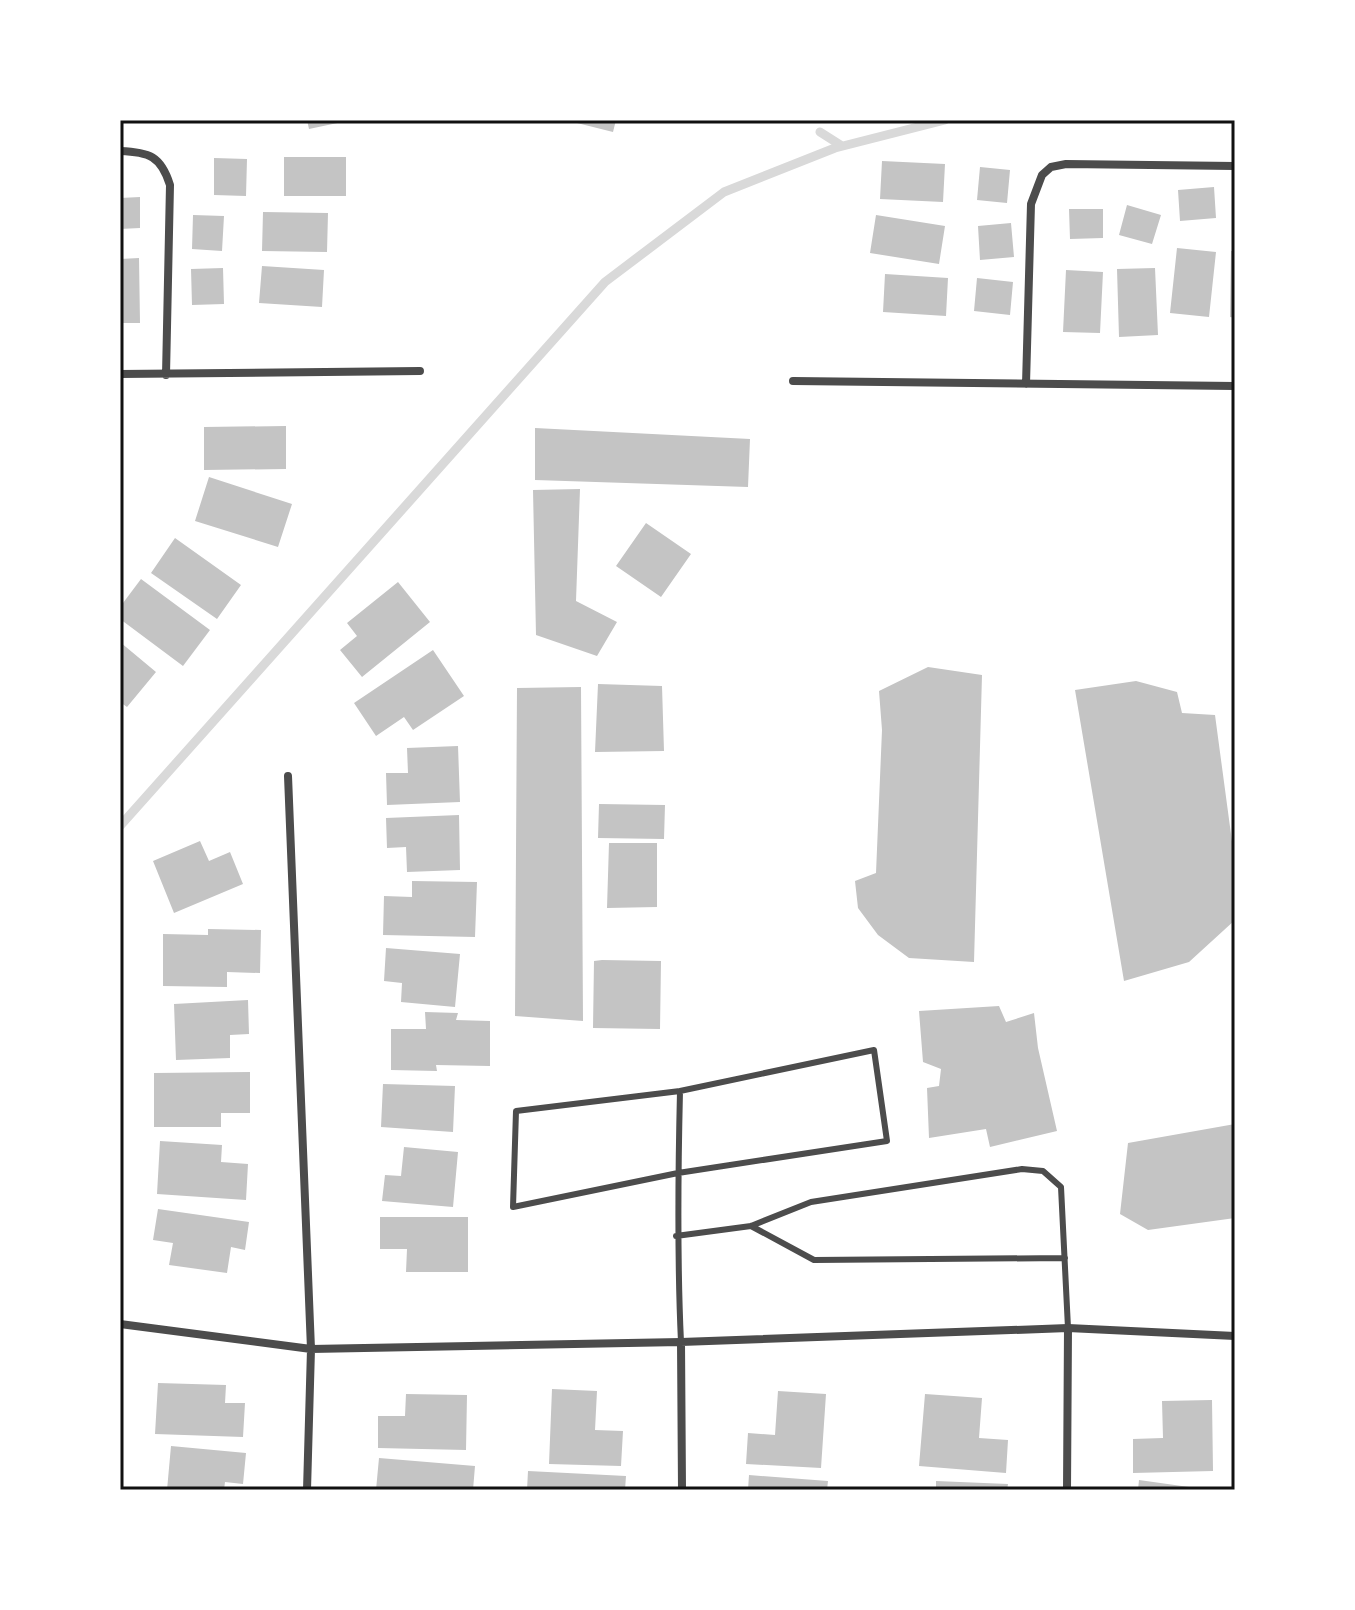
<svg xmlns="http://www.w3.org/2000/svg" width="1355" height="1610" font-family="'Asap Condensed',sans-serif">
<rect width="100%" height="100%" fill="#fff"/>
<g fill="none" stroke-linecap="round" stroke-linejoin="round">
<path stroke="#d9d9d9" stroke-width="9" d="M 820,132 L 842,146
M 120,826 L 605,282 L 724,192 L 835,148 L 945,120"/>
</g>
<path fill="#c4c4c4" d="M 307,120 L 347,120 L 347,121 L 309,129 Z
M 565,120 L 616,120 L 613,132 Z
M 284,157 L 346,157 L 346,196 L 284,196 Z
M 214,158 L 247,159 L 246,196 L 214,195 Z
M 882,161 L 945,164 L 943,202 L 880,199 Z
M 980,167 L 1010,170 L 1007,203 L 977,200 Z
M 1214,187 L 1216,218 L 1180,221 L 1178,190 Z
M 140,197 L 140,228 L 120,229 L 120,198 Z
M 1127,205 L 1161,215 L 1152,244 L 1119,235 Z
M 1069,209 L 1103,209 L 1103,238 L 1070,239 Z
M 263,212 L 328,213 L 327,252 L 262,251 Z
M 193,215 L 224,216 L 222,251 L 192,249 Z
M 876,215 L 945,226 L 939,264 L 870,253 Z
M 1011,223 L 1014,257 L 980,260 L 978,226 Z
M 1177,248 L 1216,252 L 1209,317 L 1170,313 Z
M 1231,251 L 1235,251 L 1235,318 L 1230,317 Z
M 139,258 L 140,323 L 120,323 L 120,259 Z
M 262,266 L 324,270 L 322,307 L 259,303 Z
M 223,268 L 224,304 L 192,305 L 191,269 Z
M 1155,268 L 1158,335 L 1119,337 L 1117,269 Z
M 1066,270 L 1103,272 L 1100,333 L 1063,332 Z
M 885,274 L 948,278 L 946,316 L 883,312 Z
M 977,278 L 1013,282 L 1010,315 L 974,311 Z
M 286,426 L 286,469 L 204,470 L 204,427 Z
M 535,428 L 750,439 L 748,487 L 535,480 Z
M 209,477 L 292,504 L 278,547 L 195,521 Z
M 580,489 L 576,601 L 617,622 L 597,656 L 536,635 L 533,490 Z
M 646,523 L 691,554 L 661,597 L 616,566 Z
M 175,538 L 241,585 L 217,619 L 151,573 Z
M 141,579 L 210,630 L 183,666 L 120,619 L 120,607 Z
M 398,582 L 430,622 L 362,677 L 340,650 L 357,636 L 347,623 Z
M 120,642 L 156,672 L 127,707 L 120,702 Z
M 433,650 L 464,696 L 413,730 L 404,717 L 376,736 L 354,703 Z
M 928,667 L 982,675 L 974,962 L 909,958 L 878,935 L 858,908 L 855,881 L 876,873 L 882,730 L 879,691 Z
M 1136,681 L 1177,692 L 1182,713 L 1215,715 L 1235,864 L 1235,920 L 1189,962 L 1124,981 L 1075,690 Z
M 598,684 L 662,686 L 664,751 L 595,752 Z
M 581,687 L 583,1021 L 515,1016 L 517,688 Z
M 458,746 L 460,802 L 387,805 L 386,773 L 408,773 L 407,748 Z
M 599,804 L 665,805 L 664,839 L 598,838 Z
M 459,815 L 460,870 L 407,872 L 406,847 L 387,848 L 386,818 Z
M 200,841 L 209,861 L 230,852 L 243,884 L 174,913 L 153,861 Z
M 609,843 L 657,843 L 657,907 L 607,908 Z
M 412,881 L 477,882 L 475,937 L 383,935 L 384,896 L 412,897 Z
M 208,929 L 261,930 L 260,973 L 227,972 L 227,987 L 163,986 L 163,934 L 208,935 Z
M 386,948 L 460,954 L 455,1007 L 401,1002 L 402,983 L 384,981 Z
M 602,960 L 661,961 L 660,1029 L 593,1028 L 594,961 Z
M 248,1000 L 249,1034 L 230,1035 L 230,1058 L 176,1060 L 174,1004 Z
M 999,1006 L 1006,1022 L 1034,1013 L 1038,1048 L 1057,1131 L 990,1147 L 986,1129 L 929,1138 L 927,1088 L 939,1086 L 941,1069 L 923,1062 L 919,1011 Z
M 425,1012 L 458,1013 L 456,1020 L 490,1021 L 490,1066 L 436,1065 L 437,1071 L 391,1070 L 391,1029 L 426,1029 Z
M 250,1072 L 250,1113 L 221,1113 L 221,1127 L 154,1127 L 154,1073 Z
M 383,1084 L 455,1086 L 453,1132 L 381,1127 Z
M 1235,1124 L 1235,1218 L 1148,1230 L 1120,1214 L 1128,1143 Z
M 160,1141 L 222,1145 L 221,1162 L 248,1164 L 246,1200 L 157,1194 Z
M 404,1147 L 458,1152 L 453,1207 L 382,1201 L 385,1175 L 401,1176 Z
M 158,1209 L 249,1222 L 245,1250 L 231,1247 L 227,1273 L 169,1265 L 173,1243 L 153,1240 Z
M 380,1217 L 468,1217 L 468,1272 L 406,1272 L 407,1249 L 380,1249 Z
M 158,1383 L 226,1385 L 225,1403 L 245,1403 L 243,1437 L 155,1434 Z
M 552,1389 L 597,1391 L 595,1430 L 623,1431 L 621,1466 L 549,1464 Z
M 778,1391 L 826,1394 L 821,1468 L 746,1464 L 748,1433 L 775,1435 Z
M 406,1394 L 467,1395 L 466,1450 L 378,1448 L 378,1416 L 405,1416 Z
M 925,1394 L 982,1398 L 979,1438 L 1008,1440 L 1006,1473 L 919,1466 Z
M 1212,1400 L 1213,1471 L 1133,1473 L 1133,1439 L 1163,1438 L 1162,1401 Z
M 171,1446 L 246,1453 L 243,1484 L 225,1482 L 224,1490 L 167,1490 Z
M 379,1458 L 475,1466 L 473,1490 L 376,1490 Z
M 528,1471 L 626,1476 L 625,1490 L 527,1490 Z
M 749,1475 L 828,1481 L 827,1490 L 748,1490 Z
M 1139,1480 L 1196,1488 L 1196,1490 L 1138,1490 Z
M 936,1481 L 1008,1484 L 1007,1490 L 936,1490 Z"/>
<g fill="none" stroke-linecap="round" stroke-linejoin="round">
<path stroke="#4c4c4c" stroke-width="6" d="M 680,1091 L 516,1111 L 513,1207 L 678,1173 L 887,1141 L 874,1050 L 680,1091 C 678,1175 677,1258 681,1342
M 751,1226 L 814,1260 L 1065,1258
M 676,1236 L 751,1226 L 811,1202 L 1022,1169 L 1043,1171 L 1061,1187 L 1068,1328"/>
<path stroke="#4c4c4c" stroke-width="8" d="M 120,151 C 149,152 161,156 170,185 L 166,375
M 120,374 L 420,371
M 793,381 L 1235,386
M 1026,384 L 1031,204 L 1042,175 L 1051,167 L 1066,164 L 1235,166
M 288,776 L 311,1349 L 307,1490
M 120,1324 L 311,1349 L 681,1342 L 1068,1328 L 1235,1336
M 681,1342 L 682,1490
M 1067,1490 L 1068,1328"/>
</g>
<rect width="1355" height="1610" fill="none" stroke="#ffffff" stroke-width="244"/>
<rect x="122" y="122" width="1111" height="1366" fill="none" stroke="#111" stroke-width="3"/>
</svg>
